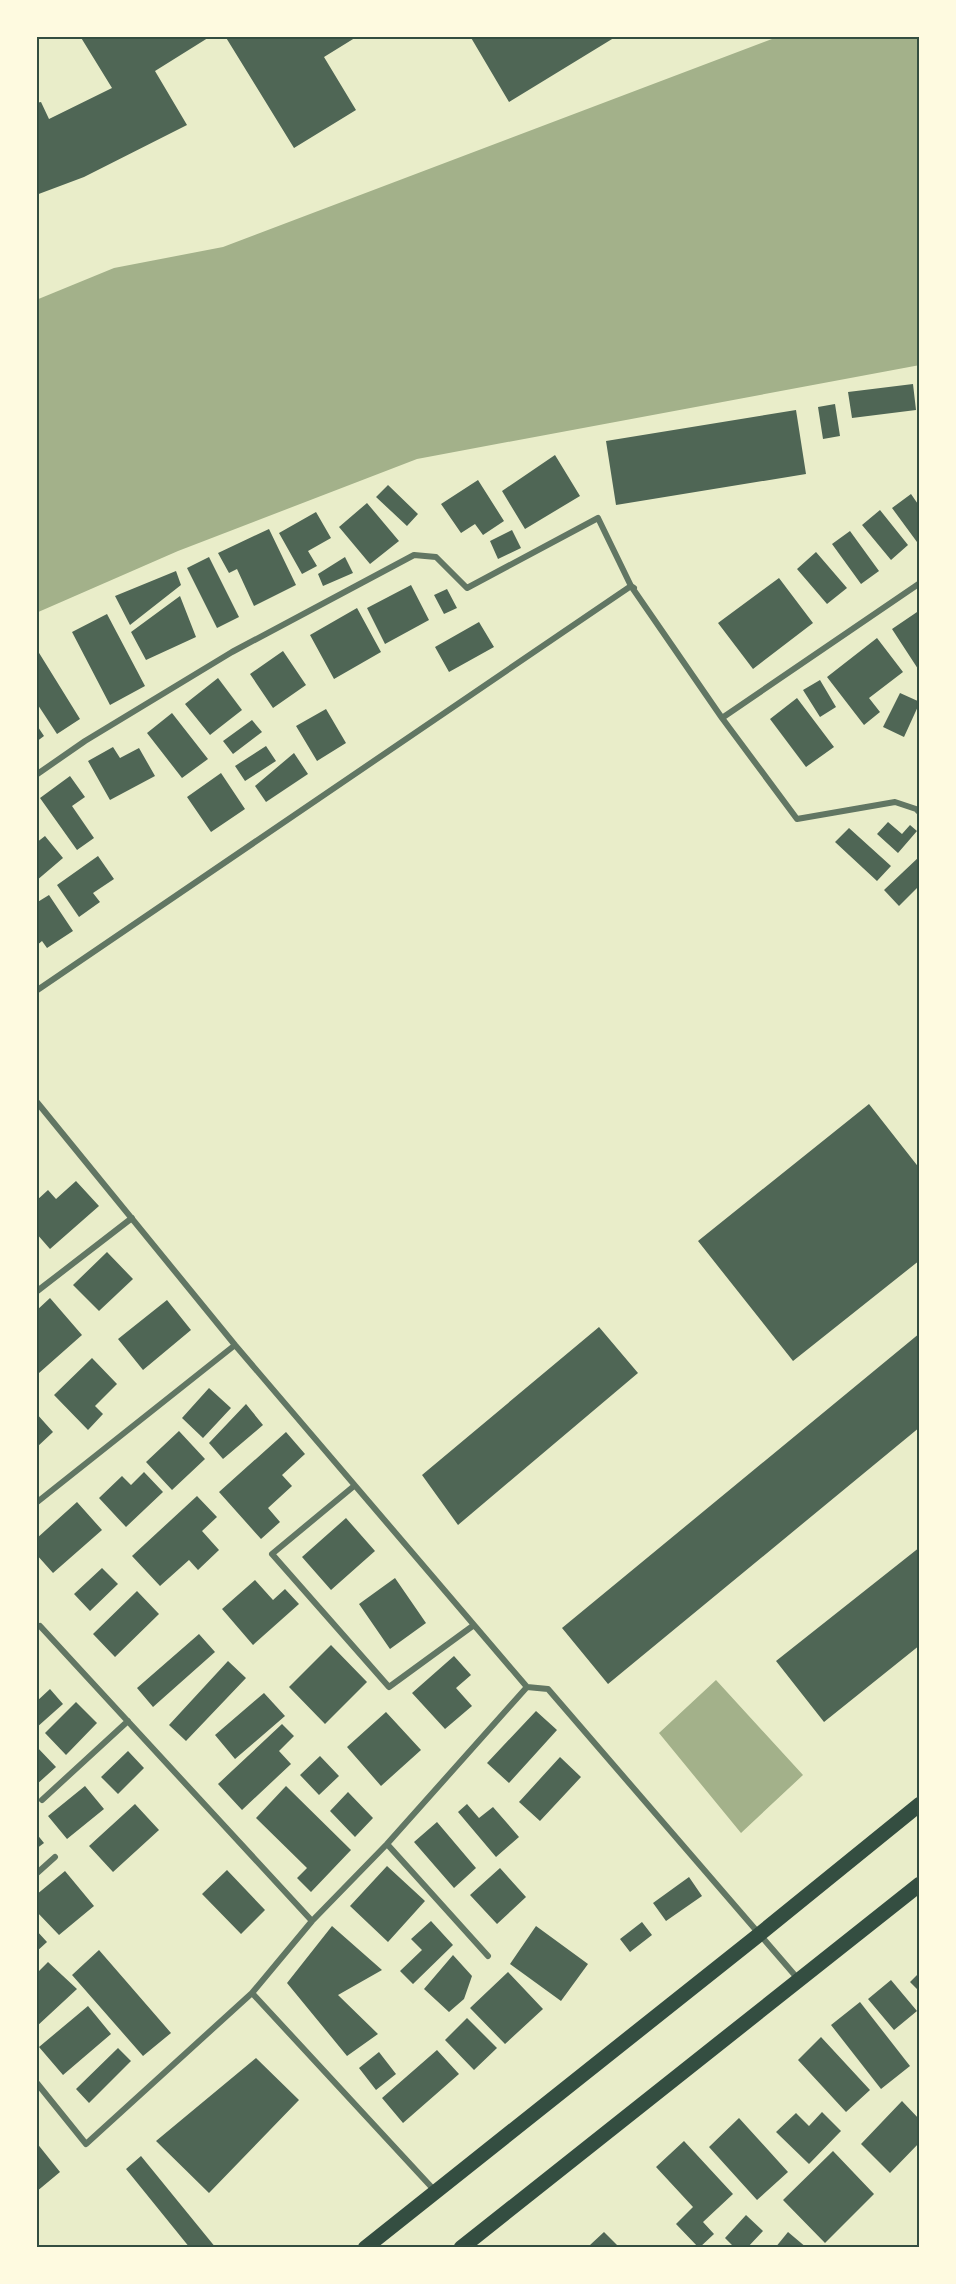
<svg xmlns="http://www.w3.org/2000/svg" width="956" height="2284" font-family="Jost,sans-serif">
<rect width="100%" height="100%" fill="#e9edc9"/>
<path fill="#a3b18a" d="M 780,36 L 920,36 L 920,365 L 417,459 L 178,551 L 36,613 L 36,300 L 114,268 L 223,247 Z
M 716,1680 L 803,1775 L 741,1833 L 659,1733 Z"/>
<path fill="#4f6655" d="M 80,36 L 211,36 L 155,71 L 187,125 L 84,177 L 36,195 L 36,103 L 41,102 L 49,119 L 112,88 Z
M 225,36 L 358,36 L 324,57 L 356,110 L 294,148 Z
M 470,36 L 617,36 L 509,102 Z
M 913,384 L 916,410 L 852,418 L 848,392 Z
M 835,404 L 840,436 L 823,439 L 818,407 Z
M 796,410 L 806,474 L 616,505 L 606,441 Z
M 555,455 L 580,496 L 525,529 L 502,491 Z
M 478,480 L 504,521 L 483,535 L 475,524 L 461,533 L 441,504 Z
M 388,485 L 418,514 L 407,526 L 376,497 Z
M 911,494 L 920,507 L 920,539 L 917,542 L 892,508 Z
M 367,503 L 399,541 L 370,564 L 339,527 Z
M 880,510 L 908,545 L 891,560 L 862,525 Z
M 316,512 L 331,538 L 308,551 L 317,566 L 302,574 L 279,533 Z
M 269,529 L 296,585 L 254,606 L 237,569 L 229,573 L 218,553 Z
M 512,530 L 521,548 L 498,559 L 490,541 Z
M 850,531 L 879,571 L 861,584 L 832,544 Z
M 816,552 L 847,588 L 827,604 L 797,569 Z
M 209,557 L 239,617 L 217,628 L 187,568 Z
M 345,557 L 353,573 L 323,586 L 318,574 Z
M 176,571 L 181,585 L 130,625 L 115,596 Z
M 779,578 L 813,623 L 753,669 L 718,623 Z
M 411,585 L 429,620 L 385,644 L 367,608 Z
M 447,589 L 457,608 L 444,614 L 434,595 Z
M 180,596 L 196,637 L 146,660 L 131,632 Z
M 357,608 L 381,652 L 334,679 L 310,635 Z
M 920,610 L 920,672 L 892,629 Z
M 107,614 L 145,686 L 110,705 L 72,632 Z
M 479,622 L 494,647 L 449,672 L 435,647 Z
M 877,638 L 903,672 L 869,698 L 880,712 L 864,725 L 827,677 Z
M 36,648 L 80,719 L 57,734 L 36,702 Z
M 283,651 L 306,685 L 273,708 L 250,674 Z
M 218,678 L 242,710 L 210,735 L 185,704 Z
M 820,680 L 836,707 L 820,717 L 803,690 Z
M 900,693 L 920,702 L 904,737 L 883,727 Z
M 797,698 L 834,747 L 806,767 L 770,719 Z
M 326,709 L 346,743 L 317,761 L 296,726 Z
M 172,713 L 208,759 L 182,778 L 147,733 Z
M 252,720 L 262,732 L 233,754 L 223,741 Z
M 36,724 L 44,736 L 36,742 Z
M 266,746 L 276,761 L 245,781 L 235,766 Z
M 113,747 L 120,758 L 139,748 L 155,776 L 110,800 L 88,761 Z
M 294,753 L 308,774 L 266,802 L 255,786 Z
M 221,773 L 245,809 L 211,832 L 187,797 Z
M 70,776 L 85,797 L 72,806 L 94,838 L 77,850 L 40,798 Z
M 888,822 L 902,834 L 910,825 L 917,831 L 898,853 L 877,834 Z
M 849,828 L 891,866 L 877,881 L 835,842 Z
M 45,836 L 63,858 L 36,881 L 36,843 Z
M 98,856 L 114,879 L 93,893 L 100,902 L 79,917 L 57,885 Z
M 920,856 L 920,885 L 899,906 L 884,890 Z
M 49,895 L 73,931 L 47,948 L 42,941 L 36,946 L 36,903 Z
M 869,1104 L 920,1169 L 920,1260 L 793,1361 L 698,1241 Z
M 76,1181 L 99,1206 L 50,1249 L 36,1233 L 36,1201 L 48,1190 L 56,1199 Z
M 107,1252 L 133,1279 L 99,1311 L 73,1285 Z
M 50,1298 L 82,1335 L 39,1373 L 36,1369 L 36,1311 Z
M 167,1300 L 191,1330 L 143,1370 L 118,1339 Z
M 599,1327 L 638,1373 L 458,1525 L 422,1475 Z
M 920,1333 L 920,1427 L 608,1684 L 562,1628 Z
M 92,1358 L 117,1384 L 95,1406 L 103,1414 L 88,1430 L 54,1395 Z
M 209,1388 L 231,1408 L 203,1438 L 182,1418 Z
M 246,1404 L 263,1425 L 223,1459 L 209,1443 Z
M 36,1413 L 53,1432 L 36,1448 Z
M 179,1431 L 205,1459 L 172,1490 L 146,1462 Z
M 286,1432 L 305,1454 L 282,1475 L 292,1486 L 268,1508 L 280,1522 L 261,1539 L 219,1492 Z
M 144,1472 L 163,1492 L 126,1527 L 99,1498 L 122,1476 L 131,1485 Z
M 197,1496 L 217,1517 L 202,1531 L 219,1550 L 198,1570 L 189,1560 L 160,1586 L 132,1556 Z
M 77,1502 L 102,1530 L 53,1573 L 36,1554 L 36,1539 Z
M 346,1518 L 375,1551 L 331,1590 L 302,1557 Z
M 920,1547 L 920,1645 L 824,1722 L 776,1661 Z
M 102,1568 L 118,1584 L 90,1611 L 74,1594 Z
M 395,1578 L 426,1623 L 390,1649 L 359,1604 Z
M 255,1580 L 273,1600 L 285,1589 L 299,1604 L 253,1645 L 222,1609 Z
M 137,1591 L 159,1614 L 115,1657 L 93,1634 Z
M 199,1634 L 215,1652 L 153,1707 L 137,1688 Z
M 331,1645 L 367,1682 L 325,1724 L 289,1687 Z
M 454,1656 L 471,1675 L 456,1688 L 472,1706 L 445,1729 L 412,1693 Z
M 228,1661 L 246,1678 L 186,1741 L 169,1725 Z
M 50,1689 L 63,1704 L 36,1728 L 36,1702 Z
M 264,1693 L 285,1716 L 235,1759 L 215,1735 Z
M 76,1702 L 97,1723 L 66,1755 L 45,1733 Z
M 536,1711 L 557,1730 L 509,1783 L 487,1763 Z
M 386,1712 L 421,1750 L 381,1786 L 347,1747 Z
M 282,1724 L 294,1736 L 279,1751 L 291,1764 L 242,1810 L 218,1784 Z
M 36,1746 L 56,1767 L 36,1785 Z
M 128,1751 L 144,1768 L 118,1794 L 101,1777 Z
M 320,1756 L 339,1776 L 319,1795 L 300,1775 Z
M 560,1757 L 581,1777 L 540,1821 L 519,1802 Z
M 85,1786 L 104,1809 L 67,1839 L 48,1816 Z
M 286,1786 L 351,1850 L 311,1892 L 297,1878 L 307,1868 L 256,1818 Z
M 348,1792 L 373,1818 L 355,1837 L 330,1811 Z
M 135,1804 L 159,1830 L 113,1872 L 89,1846 Z
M 467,1804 L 479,1818 L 493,1807 L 519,1837 L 496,1857 L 458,1812 Z
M 437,1822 L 476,1868 L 454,1888 L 414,1842 Z
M 36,1833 L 44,1843 L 36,1849 Z
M 387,1866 L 425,1901 L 388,1942 L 350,1906 Z
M 500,1868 L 526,1897 L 497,1924 L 470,1895 Z
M 227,1870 L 265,1910 L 241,1934 L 202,1894 Z
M 65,1871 L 94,1906 L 59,1935 L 36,1911 L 36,1895 Z
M 689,1877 L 702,1896 L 666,1921 L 653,1903 Z
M 431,1921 L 453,1945 L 413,1984 L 400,1971 L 422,1950 L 411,1939 Z
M 642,1922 L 652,1935 L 630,1952 L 620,1939 Z
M 332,1926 L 382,1970 L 338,1995 L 378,2034 L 347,2056 L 287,1983 Z
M 536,1926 L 588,1964 L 561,2001 L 510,1964 Z
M 36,1930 L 47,1942 L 36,1952 Z
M 99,1950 L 171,2033 L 143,2056 L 72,1975 Z
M 453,1955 L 472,1976 L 464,1999 L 449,2012 L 424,1989 Z
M 48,1962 L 77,1989 L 36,2027 L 36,1974 Z
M 508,1972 L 543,2009 L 505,2044 L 470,2008 Z
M 920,1972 L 920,1992 L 910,1982 Z
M 891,1980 L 917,2011 L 894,2030 L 868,1999 Z
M 860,2002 L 910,2066 L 881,2089 L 831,2025 Z
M 88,2006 L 111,2034 L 63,2075 L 39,2047 Z
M 467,2018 L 497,2048 L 474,2070 L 445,2040 Z
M 821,2037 L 870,2090 L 846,2112 L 798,2060 Z
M 118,2048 L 131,2061 L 89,2103 L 76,2089 Z
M 437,2050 L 459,2074 L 403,2123 L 382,2098 Z
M 379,2052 L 396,2074 L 376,2090 L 359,2068 Z
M 256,2058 L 299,2100 L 209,2193 L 156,2141 Z
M 902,2101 L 920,2120 L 920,2142 L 890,2173 L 861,2144 Z
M 822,2112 L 841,2131 L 809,2164 L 776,2132 L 796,2113 L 809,2126 Z
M 739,2118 L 788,2172 L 757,2200 L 709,2147 Z
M 684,2141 L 733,2194 L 703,2222 L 714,2234 L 699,2248 L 676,2224 L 693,2207 L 656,2167 Z
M 36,2142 L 60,2172 L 36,2192 Z
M 833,2151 L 874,2194 L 825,2243 L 783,2200 Z
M 141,2156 L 216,2248 L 190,2248 L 126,2169 Z
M 746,2215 L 763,2231 L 747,2248 L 735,2248 L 725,2238 Z
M 604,2232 L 620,2248 L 594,2248 L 590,2245 Z
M 788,2232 L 807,2248 L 775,2248 Z"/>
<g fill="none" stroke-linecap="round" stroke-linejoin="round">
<path stroke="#617663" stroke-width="6" d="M 722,718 L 920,583
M 36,775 L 85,741 L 232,652 L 414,555 L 436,557 L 467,588 L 598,518 L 631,586 L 634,588
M 36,991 L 631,586 L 722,718 L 797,819 L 895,802 L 916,809 L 920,813
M 36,1101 L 235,1345 L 527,1687
M 36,1292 L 132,1218
M 354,1486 L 272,1554 L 389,1687 L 474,1625
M 36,1503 L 235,1345
M 40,1626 L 312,1921
M 42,1800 L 128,1721
M 387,1844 L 488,1956
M 36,1874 L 55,1857
M 252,1993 L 312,1921 L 387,1844 L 527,1687 L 548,1689 L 799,1980
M 36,2082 L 86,2144 L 252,1993 L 436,2192"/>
<path stroke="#344e41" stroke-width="15" d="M 365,2248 L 761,1933 L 920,1804
M 461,2248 L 920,1884"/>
</g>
<rect width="956" height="2284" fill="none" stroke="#fefae0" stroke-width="75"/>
<rect x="38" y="38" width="880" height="2208" fill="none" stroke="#344e41" stroke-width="2"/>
</svg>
